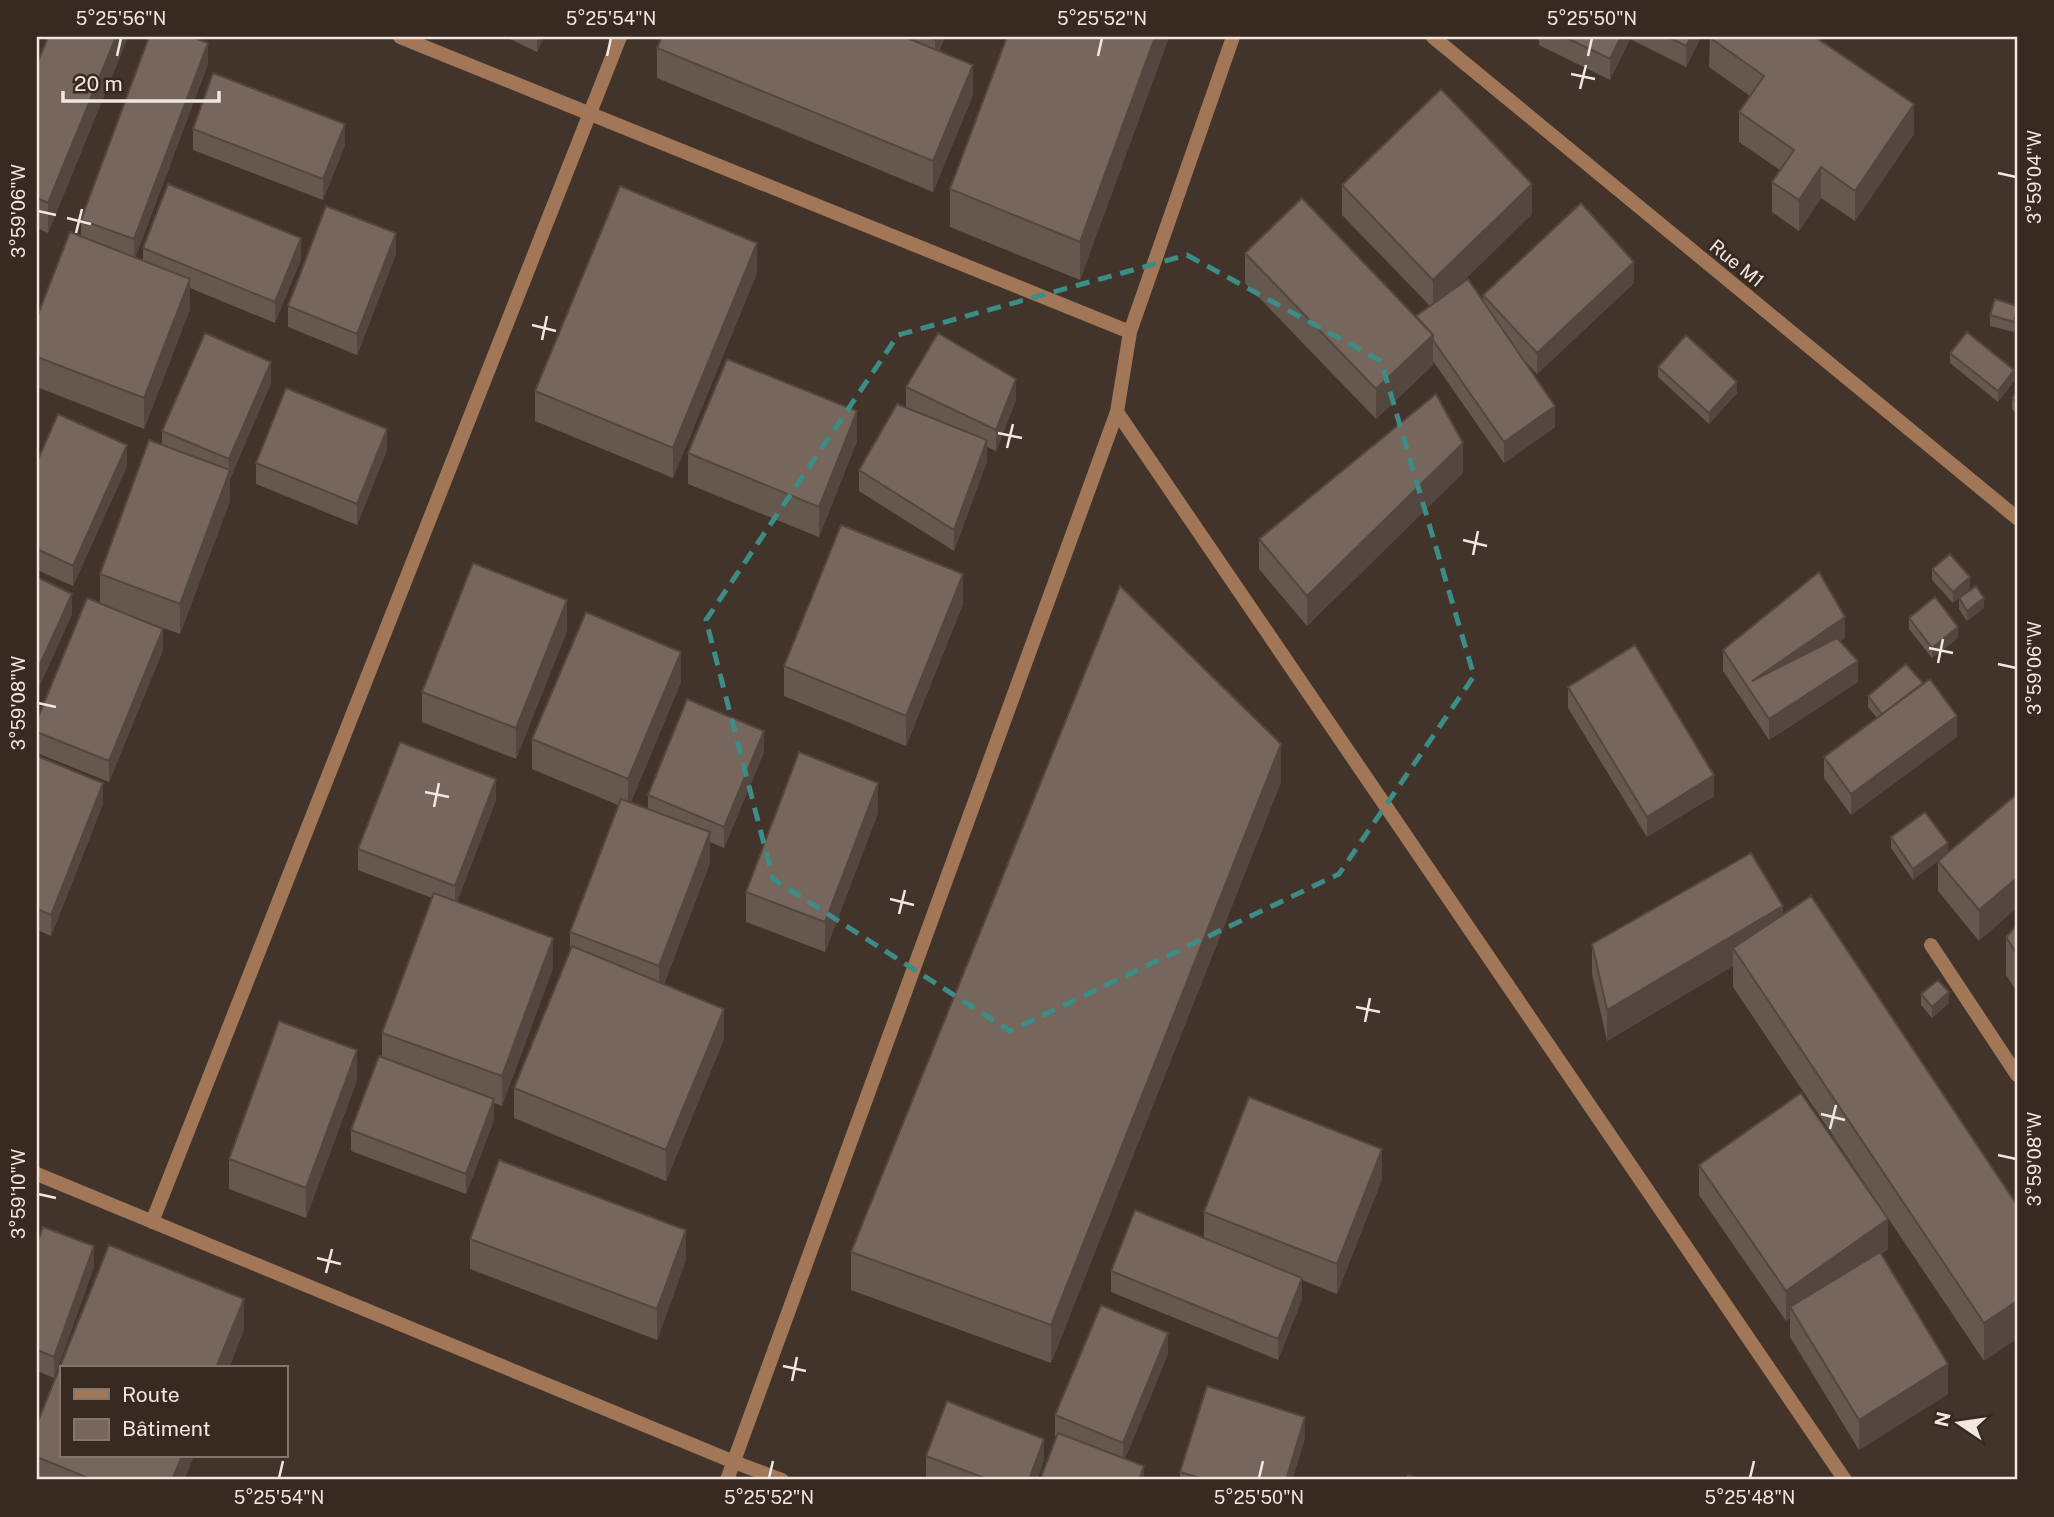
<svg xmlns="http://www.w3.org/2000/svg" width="2054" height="1517" font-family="'Public Sans',sans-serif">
<rect width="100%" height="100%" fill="#42342a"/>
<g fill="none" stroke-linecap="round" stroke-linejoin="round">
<path stroke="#a27758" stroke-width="14" d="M 400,37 L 1130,332
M 1433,37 L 2017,518
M 1117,412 L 1845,1480
M 1931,945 L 2017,1075
M 37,1174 L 734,1462 L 782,1480
M 152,1222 L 620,37
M 727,1480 L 1117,412 L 1130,332 L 1233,37"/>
</g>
<path fill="#65584e" d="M 128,37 L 48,233 L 37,228 L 37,64 Z
M 506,37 L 544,37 L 537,52 Z
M 662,37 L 945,37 L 939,51 L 973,95 L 933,192 L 657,78 L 657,48 Z
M 1007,37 L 1169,37 L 1080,280 L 950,227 L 950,189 Z
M 1539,37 L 1701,37 L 1686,67 L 1630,39 L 1610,80 L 1539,45 Z
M 1710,37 L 1914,134 L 1855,221 L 1821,198 L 1799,231 L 1772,212 L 1772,182 L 1780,170 L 1739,142 L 1739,112 L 1750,96 L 1709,67 Z
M 208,64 L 135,258 L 143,261 L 143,248 L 301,259 L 275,323 L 190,288 L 190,309 L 144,429 L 37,387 L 37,317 L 81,236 L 81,220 Z
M 193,129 L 345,145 L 323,200 L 193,150 Z
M 1342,185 L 1532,214 L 1459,285 L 1483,302 L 1483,295 L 1634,283 L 1537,374 L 1523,359 L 1555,427 L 1504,463 L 1433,361 L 1433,365 L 1376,419 L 1245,283 L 1245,253 L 1416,317 L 1430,306 L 1342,215 Z
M 396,254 L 357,355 L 288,327 L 288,306 Z
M 757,273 L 673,478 L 535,421 L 535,391 Z
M 2017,306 L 2014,332 L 1990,326 L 1990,315 Z
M 1950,353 L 2014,381 L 1998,402 L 1950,363 Z
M 1658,367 L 1737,393 L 1709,424 L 1658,377 Z
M 271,383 L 230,479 L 230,501 L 180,634 L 120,612 L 163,650 L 109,782 L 37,753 L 37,720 L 100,603 L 100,574 L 162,445 L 162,431 Z
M 906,387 L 1016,400 L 996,451 L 987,447 L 987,461 L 954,551 L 859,491 L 859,470 L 906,407 Z
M 2017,392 L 2017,414 L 2012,409 L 2012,398 Z
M 857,441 L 819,537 L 688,484 L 688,453 Z
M 387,450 L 357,525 L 256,484 L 256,463 Z
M 37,462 L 127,466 L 73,586 L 37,570 Z
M 1463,473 L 1307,626 L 1259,569 L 1259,539 Z
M 1932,569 L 1970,588 L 1953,603 L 1932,580 Z
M 1959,598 L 1984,608 L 1967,621 L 1959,609 Z
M 963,604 L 906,746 L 784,696 L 784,666 Z
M 1909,618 L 1958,638 L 1932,658 L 1909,629 Z
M 567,631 L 516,759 L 422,722 L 422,692 Z
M 1845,638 L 1841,641 L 1858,682 L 1769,740 L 1723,671 L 1723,650 Z
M 681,682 L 631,802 L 648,809 L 648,795 L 764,752 L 724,848 L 710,842 L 710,863 L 664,984 L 724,1039 L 666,1181 L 514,1118 L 514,1088 L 570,951 L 570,932 L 618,805 L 532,769 L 532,739 Z
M 1568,687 L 1714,796 L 1647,837 L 1568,708 Z
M 1868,696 L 1957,737 L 1851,815 L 1824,778 L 1824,757 L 1877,718 L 1868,707 Z
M 37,756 L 103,804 L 51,936 L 37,930 Z
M 1281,782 L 1051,1363 L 851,1290 L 851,1252 Z
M 2017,794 L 1979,941 L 1938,891 L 1938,861 L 1940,859 L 1913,880 L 1891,848 L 1891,837 L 1948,853 Z
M 496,800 L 457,902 L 553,968 L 502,1106 L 494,1103 L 494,1120 L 466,1194 L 351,1151 L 351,1130 L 382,1057 L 382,1033 L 432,898 L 358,870 L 358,849 Z
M 878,813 L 825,952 L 746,922 L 746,892 Z
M 1783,915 L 2017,1205 L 1984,1361 L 1733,987 L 1733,966 L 1607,1041 L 1592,974 L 1592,944 Z
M 2017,925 L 2017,992 L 2006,975 L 2006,937 Z
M 1921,994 L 1949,1003 L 1932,1018 L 1921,1005 Z
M 357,1080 L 306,1218 L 229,1189 L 229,1159 Z
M 1699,1165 L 1888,1249 L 1881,1254 L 1948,1394 L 1859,1450 L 1790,1337 L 1790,1318 L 1786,1321 L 1699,1195 Z
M 1382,1179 L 1337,1294 L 1302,1280 L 1302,1299 L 1278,1360 L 1111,1292 L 1111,1271 L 1204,1238 L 1204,1212 Z
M 470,1239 L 686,1260 L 657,1340 L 470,1269 Z
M 37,1244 L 94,1267 L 54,1378 L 37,1371 Z
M 109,1245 L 244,1299 L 244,1329 L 229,1368 L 61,1368 L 61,1456 L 194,1456 L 184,1480 L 37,1480 L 37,1424 Z
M 1168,1354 L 1125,1459 L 1144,1480 L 1055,1436 L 1055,1415 Z
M 1305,1438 L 1292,1480 L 1180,1480 L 1180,1472 Z
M 926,1456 L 1044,1460 L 1037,1480 L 935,1480 L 926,1477 Z"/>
<path fill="#534740" d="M 116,37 L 128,37 L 48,233 L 48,203 Z
M 537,37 L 544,37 L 537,52 Z
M 936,37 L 945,37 L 935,61 L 935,40 Z
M 1155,37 L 1169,37 L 1080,280 L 1080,242 Z
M 1621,37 L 1630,37 L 1630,39 L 1610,80 L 1610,59 Z
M 1691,37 L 1701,37 L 1686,67 L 1686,46 Z
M 208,43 L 208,64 L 134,260 L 134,239 Z
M 973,65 L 973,95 L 933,192 L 933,161 Z
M 1914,104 L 1914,134 L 1855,221 L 1855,191 Z
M 345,124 L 345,145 L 323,200 L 323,179 Z
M 1821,167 L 1821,198 L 1799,231 L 1799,200 Z
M 1532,184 L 1532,214 L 1433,310 L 1433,280 Z
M 396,233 L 396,254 L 357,355 L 357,334 Z
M 301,238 L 301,259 L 275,323 L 275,302 Z
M 757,243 L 757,273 L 673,478 L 673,448 Z
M 1634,262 L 1634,283 L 1537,374 L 1537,353 Z
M 190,279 L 190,309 L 144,429 L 144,398 Z
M 2017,308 L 2017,319 L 2014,332 L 2014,322 Z
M 1433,335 L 1433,365 L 1376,419 L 1376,389 Z
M 271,362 L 271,383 L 230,479 L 230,501 L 180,634 L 180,604 L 229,472 L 229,459 Z
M 2014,370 L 2014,381 L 1998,402 L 1998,391 Z
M 1016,379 L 1016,400 L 996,451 L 996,430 Z
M 1737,382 L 1737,393 L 1709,424 L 1709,413 Z
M 1555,406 L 1555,427 L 1504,463 L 1504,442 Z
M 857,411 L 857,441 L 819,537 L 819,507 Z
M 387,429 L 387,450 L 357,525 L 357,504 Z
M 987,440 L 987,461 L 954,551 L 954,530 Z
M 1463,443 L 1463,473 L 1307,626 L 1307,596 Z
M 127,445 L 127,466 L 73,586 L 73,566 Z
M 963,574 L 963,604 L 906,746 L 906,716 Z
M 1970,577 L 1970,588 L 1953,603 L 1953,592 Z
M 72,594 L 72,615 L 37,692 L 37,671 Z
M 1984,598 L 1984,608 L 1967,621 L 1967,611 Z
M 567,600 L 567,631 L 516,759 L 516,728 Z
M 1845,617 L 1845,638 L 1756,699 L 1752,681 Z
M 1958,627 L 1958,638 L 1932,658 L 1932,648 Z
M 163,629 L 163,650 L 109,782 L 109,761 Z
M 681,652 L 681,682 L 628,809 L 628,779 Z
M 1858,661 L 1858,682 L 1769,740 L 1769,719 Z
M 1957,716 L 1957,737 L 1851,815 L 1851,794 Z
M 764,731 L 764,752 L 724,848 L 724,827 Z
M 1281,744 L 1281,782 L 1051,1363 L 1051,1325 Z
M 1714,775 L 1714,796 L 1647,837 L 1647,817 Z
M 496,779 L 496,800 L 455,907 L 455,886 Z
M 103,783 L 103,804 L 51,936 L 51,915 Z
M 878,783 L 878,813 L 825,952 L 825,922 Z
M 710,832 L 710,863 L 659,996 L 659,966 Z
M 1948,843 L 1948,854 L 1913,880 L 1913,869 Z
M 2017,878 L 2017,908 L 1979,941 L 1979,910 Z
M 1783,906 L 1783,936 L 1733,948 L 1733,966 L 1607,1041 L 1607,1010 Z
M 553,938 L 553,968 L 502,1106 L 502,1076 Z
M 1949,992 L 1949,1003 L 1932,1018 L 1932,1007 Z
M 724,1009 L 724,1039 L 666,1181 L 666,1150 Z
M 357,1050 L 357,1080 L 306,1218 L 306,1188 Z
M 494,1099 L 494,1120 L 466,1194 L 466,1174 Z
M 1382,1149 L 1382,1179 L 1337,1294 L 1337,1264 Z
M 1888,1219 L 1888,1249 L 1795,1315 L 1790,1307 L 1790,1318 L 1786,1321 L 1786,1291 Z
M 686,1230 L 686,1260 L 657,1340 L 657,1309 Z
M 94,1246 L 94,1267 L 54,1378 L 54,1357 Z
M 1302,1278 L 1302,1299 L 1278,1360 L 1278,1339 Z
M 244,1299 L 244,1329 L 229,1368 L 216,1368 Z
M 2017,1301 L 2017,1339 L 1984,1361 L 1984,1323 Z
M 1168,1333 L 1168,1354 L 1123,1464 L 1123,1443 Z
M 1948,1364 L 1948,1394 L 1859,1450 L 1859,1420 Z
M 1305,1417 L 1305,1438 L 1292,1480 L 1286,1480 Z
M 1044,1439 L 1044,1460 L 1037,1480 L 1029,1480 Z
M 182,1456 L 194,1456 L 184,1480 L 172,1480 Z
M 1144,1466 L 1144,1480 L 1139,1480 Z"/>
<path fill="#76665b" stroke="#534740" stroke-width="2" d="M 48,37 L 116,37 L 48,203 L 37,198 L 37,64 Z
M 149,37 L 192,37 L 208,43 L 134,239 L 81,220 Z
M 662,37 L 905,37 L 973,65 L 933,161 L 657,48 Z
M 927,37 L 936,37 L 935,40 Z
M 1007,37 L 1155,37 L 1080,242 L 950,189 Z
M 1565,37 L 1621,37 L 1610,59 Z
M 1668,37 L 1691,37 L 1686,46 Z
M 1709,37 L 1815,37 L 1914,104 L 1855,191 L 1821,167 L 1799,200 L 1772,182 L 1794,150 L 1739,112 L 1764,76 Z
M 213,73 L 345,124 L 323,179 L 193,129 Z
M 1441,89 L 1532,184 L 1433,280 L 1342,185 Z
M 168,184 L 301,238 L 275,302 L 143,248 Z
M 620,186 L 757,243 L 673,448 L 535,391 Z
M 1302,198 L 1433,335 L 1376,389 L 1245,253 Z
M 1581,203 L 1634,262 L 1537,353 L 1483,295 Z
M 326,206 L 396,233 L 357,334 L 288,306 Z
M 70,232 L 190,279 L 144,398 L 37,357 L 37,317 Z
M 1468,279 L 1555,406 L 1504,442 L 1433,340 L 1433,335 L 1416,316 Z
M 1995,299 L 2017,306 L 2014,322 L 1990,315 Z
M 1967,332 L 2014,370 L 1998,391 L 1950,353 Z
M 205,333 L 271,362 L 229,459 L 162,431 Z
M 938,333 L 1016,379 L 996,430 L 906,387 Z
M 1686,335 L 1737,382 L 1709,413 L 1658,367 Z
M 727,359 L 857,411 L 819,507 L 688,453 Z
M 286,388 L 387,429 L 357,504 L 256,463 Z
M 2017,392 L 2017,403 L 2012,398 Z
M 1436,394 L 1463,443 L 1307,596 L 1259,539 Z
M 897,404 L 987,440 L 954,530 L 859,470 Z
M 58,414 L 127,445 L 73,566 L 37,549 L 37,462 Z
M 149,440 L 230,470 L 180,604 L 100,574 Z
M 841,525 L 963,574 L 906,716 L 784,666 Z
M 1950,554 L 1970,577 L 1953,592 L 1932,569 Z
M 473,563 L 567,600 L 516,728 L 422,692 Z
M 1819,572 L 1845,617 L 1752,681 L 1837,638 L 1858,661 L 1769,719 L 1723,650 Z
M 37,577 L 72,594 L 37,671 Z
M 1120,586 L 1281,744 L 1051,1325 L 851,1252 Z
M 1976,586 L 1984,598 L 1967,611 L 1959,598 Z
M 1935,597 L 1958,627 L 1932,648 L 1909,618 Z
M 87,598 L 163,629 L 109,761 L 37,732 L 37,720 Z
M 586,612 L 681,652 L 628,779 L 532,739 Z
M 1635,645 L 1714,775 L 1647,817 L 1568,687 Z
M 1906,664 L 1923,683 L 1882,714 L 1868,696 Z
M 1930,679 L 1957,716 L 1851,794 L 1824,757 Z
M 687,699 L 764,731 L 724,827 L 648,795 Z
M 400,742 L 496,779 L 455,886 L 358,849 Z
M 799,752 L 878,783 L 825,922 L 746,892 Z
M 37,756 L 103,783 L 51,915 L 37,909 Z
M 2017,794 L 2017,878 L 1979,910 L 1938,861 Z
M 621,799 L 710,832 L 659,966 L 570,932 Z
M 1925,812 L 1948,843 L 1913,869 L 1891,837 Z
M 1751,853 L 1783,906 L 1607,1010 L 1592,944 Z
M 434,893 L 553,938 L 502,1076 L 382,1033 Z
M 1811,896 L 2017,1205 L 2017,1301 L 1984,1323 L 1733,948 Z
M 2017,925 L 2017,954 L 2006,937 Z
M 572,946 L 724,1009 L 666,1150 L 514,1088 Z
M 1938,980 L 1949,992 L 1932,1007 L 1921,994 Z
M 279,1021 L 357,1050 L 306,1188 L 229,1159 Z
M 379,1056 L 494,1099 L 466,1174 L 351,1130 Z
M 1801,1093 L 1888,1219 L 1786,1291 L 1699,1165 Z
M 1249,1097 L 1382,1149 L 1337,1264 L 1204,1212 Z
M 499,1160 L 686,1230 L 657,1309 L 470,1239 Z
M 1135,1210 L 1302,1278 L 1278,1339 L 1111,1271 Z
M 43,1227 L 94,1246 L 54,1357 L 37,1350 L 37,1244 Z
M 109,1245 L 244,1299 L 216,1368 L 61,1368 L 61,1456 L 182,1456 L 172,1480 L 93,1480 L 37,1457 L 37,1424 Z
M 1880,1252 L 1948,1364 L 1859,1420 L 1790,1307 Z
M 1101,1305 L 1168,1333 L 1123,1443 L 1055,1415 Z
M 1207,1386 L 1305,1417 L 1286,1480 L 1207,1480 L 1180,1472 Z
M 947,1401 L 1044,1439 L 1029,1480 L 990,1480 L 926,1456 Z
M 1058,1433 L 1144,1466 L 1139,1480 L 1040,1480 Z
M 1408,1475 L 1422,1480 L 1406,1480 Z"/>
<path fill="none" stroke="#3c8d85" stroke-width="5" stroke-dasharray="14 9" stroke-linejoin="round" d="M 1187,255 L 1381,361 L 1474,676 L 1339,874 L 1010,1031 L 773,879 L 706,620 L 898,335 Z"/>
<path fill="none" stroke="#f0e7e0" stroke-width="2.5" d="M 117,56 L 121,38M 607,56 L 611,38M 1098,56 L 1102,38M 1588,56 L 1592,38M 1571,74 L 1595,79M 1580,89 L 1586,65M 1998,173 L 2016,177M 38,211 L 56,215M 67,218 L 91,224M 76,233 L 82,209M 532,325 L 556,331M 542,340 L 547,316M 998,433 L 1022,438M 1007,448 L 1013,424M 1463,540 L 1487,546M 1473,555 L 1478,531M 1929,648 L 1953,653M 1938,663 L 1943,639M 1998,664 L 2016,668M 38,703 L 56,707M 425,792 L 449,797M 434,807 L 439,783M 890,899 L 914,905M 899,914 L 905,890M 1356,1007 L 1380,1012M 1365,1022 L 1370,998M 1821,1114 L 1845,1120M 1830,1129 L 1836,1105M 1998,1155 L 2016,1159M 38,1194 L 56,1198M 317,1258 L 341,1264M 326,1273 L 332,1249M 783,1366 L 806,1371M 792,1381 L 797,1357M 279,1478 L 283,1461M 769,1478 L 773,1461M 1259,1478 L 1263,1461M 1750,1478 L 1754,1461"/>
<g text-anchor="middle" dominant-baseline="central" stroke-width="6" stroke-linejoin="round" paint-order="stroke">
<g font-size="19" fill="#f0e7e0" stroke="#382a20">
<text transform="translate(1737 263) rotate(39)">Rue M1</text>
</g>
</g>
<rect width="2054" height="1517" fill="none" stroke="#382a20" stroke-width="77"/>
<rect x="60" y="1366" width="228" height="91" fill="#382a20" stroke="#82766d" stroke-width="2"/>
<rect x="74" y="1389" width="35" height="10" fill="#a27758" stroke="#82766d" stroke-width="2"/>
<text x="122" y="1402" font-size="21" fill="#f0e7e0">Route</text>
<rect x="74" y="1419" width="35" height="21" fill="#76665b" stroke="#82766d" stroke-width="2"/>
<text x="122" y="1436" font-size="21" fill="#f0e7e0">Bâtiment</text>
<g transform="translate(1959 1423) rotate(283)" stroke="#382a20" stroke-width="5" paint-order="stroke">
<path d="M0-5L12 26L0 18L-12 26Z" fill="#f0e7e0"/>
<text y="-10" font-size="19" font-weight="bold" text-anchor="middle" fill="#f0e7e0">N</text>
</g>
<path d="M63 91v10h156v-10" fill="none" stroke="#f0e7e0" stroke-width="3.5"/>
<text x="74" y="91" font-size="21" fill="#f0e7e0" stroke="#382a20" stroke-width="5" paint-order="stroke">20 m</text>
<rect x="38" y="38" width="1978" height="1440" fill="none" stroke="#f0e7e0" stroke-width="2.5"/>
<g font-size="18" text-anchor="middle" fill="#f0e7e0">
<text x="121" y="25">5°25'56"N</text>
<text x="611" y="25">5°25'54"N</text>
<text x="1102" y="25">5°25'52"N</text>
<text x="1592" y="25">5°25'50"N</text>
<text transform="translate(2035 177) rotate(-90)" y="6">3°59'04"W</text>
<text transform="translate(19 211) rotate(-90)" y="6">3°59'06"W</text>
<text transform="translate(2035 668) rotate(-90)" y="6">3°59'06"W</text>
<text transform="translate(19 703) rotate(-90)" y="6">3°59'08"W</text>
<text transform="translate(2035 1159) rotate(-90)" y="6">3°59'08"W</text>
<text transform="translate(19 1194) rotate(-90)" y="6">3°59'10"W</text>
<text x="279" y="1504">5°25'54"N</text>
<text x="769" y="1504">5°25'52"N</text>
<text x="1259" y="1504">5°25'50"N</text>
<text x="1750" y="1504">5°25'48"N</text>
</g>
</svg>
